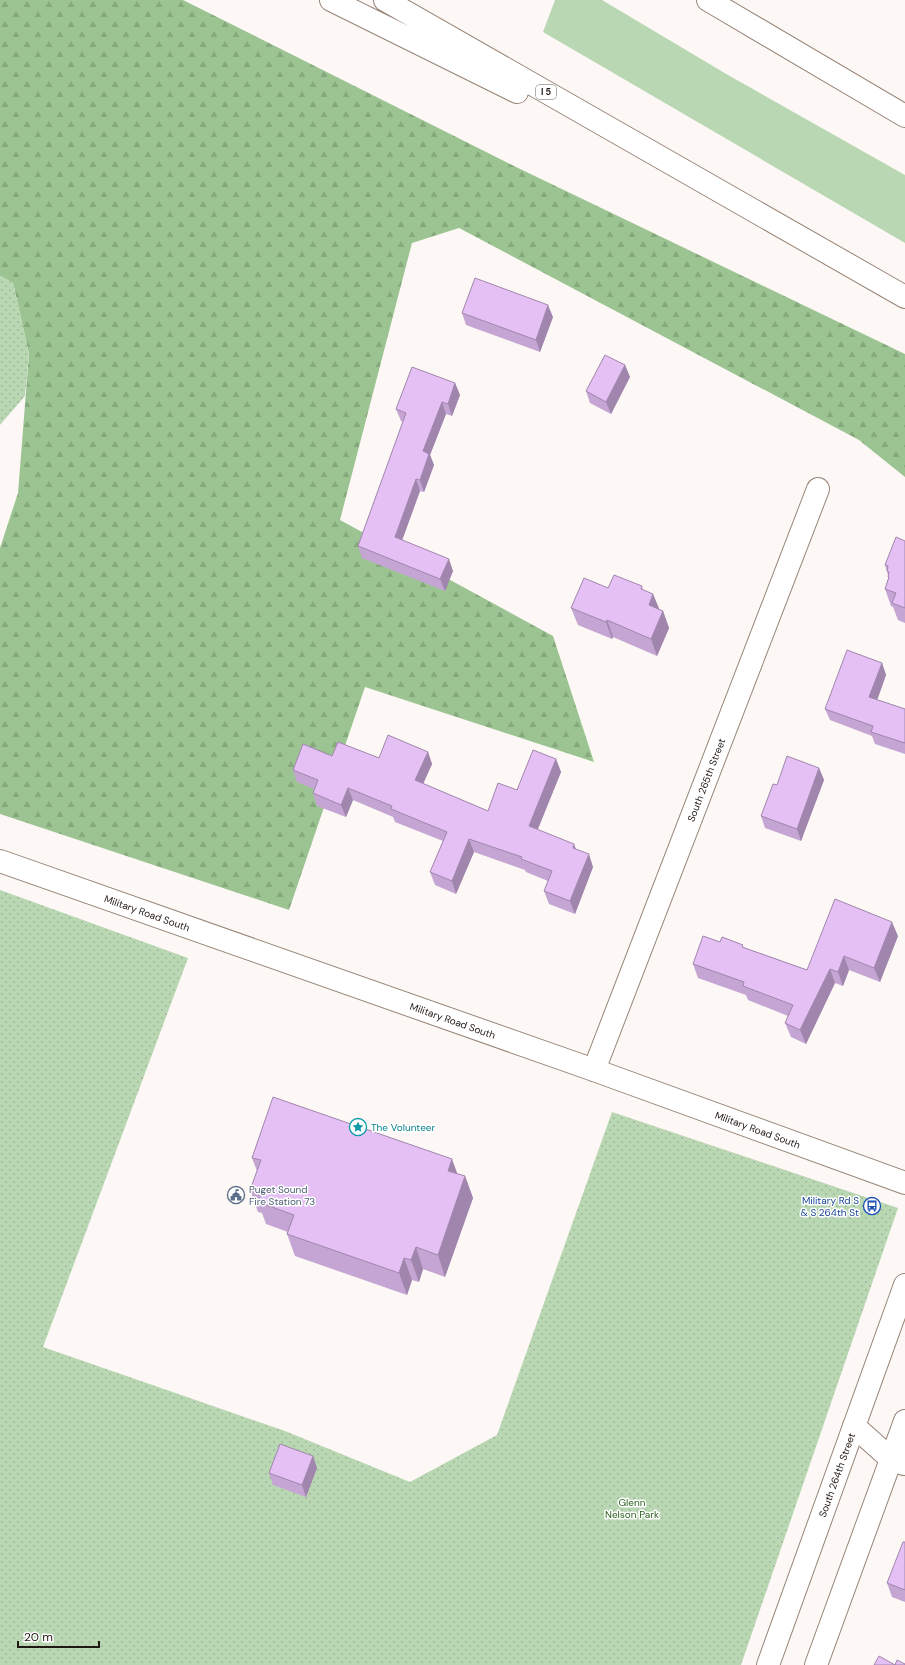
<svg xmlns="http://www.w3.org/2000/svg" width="905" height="1665" font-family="'DM Sans',sans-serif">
<defs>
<pattern id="forest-firs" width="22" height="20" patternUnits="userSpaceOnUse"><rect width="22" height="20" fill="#9cc492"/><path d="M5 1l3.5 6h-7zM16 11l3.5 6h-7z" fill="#86a87d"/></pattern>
<pattern id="park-dots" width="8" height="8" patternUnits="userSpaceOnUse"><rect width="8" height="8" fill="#bad7b3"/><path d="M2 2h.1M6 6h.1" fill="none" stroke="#a0b899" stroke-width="1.8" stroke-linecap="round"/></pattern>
</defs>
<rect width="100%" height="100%" fill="#fdf8f5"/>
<path fill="#bad7b3" d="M 555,0 L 602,0 L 728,75 L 905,175 L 905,243 L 543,32 Z"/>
<path fill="url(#forest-firs)" d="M 0,0 L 183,0 L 516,167 L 905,354 L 905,477 L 859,440 L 459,228 L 412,243 L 340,520 L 553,636 L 594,762 L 365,687 L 289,910 L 0,814 L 0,548 L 18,493 L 29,354 L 13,283 L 0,276 Z"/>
<path fill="url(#park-dots)" d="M 0,276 L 13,283 L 29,354 L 25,396 L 0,425 Z
M 0,890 L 188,958 L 43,1347 L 285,1431 L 410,1482 L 497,1435 L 612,1112 L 898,1208 L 741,1665 L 0,1665 Z"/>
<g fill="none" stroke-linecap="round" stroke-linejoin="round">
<g stroke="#988477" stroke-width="24">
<g id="minor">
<path id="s1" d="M 594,1070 L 818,489"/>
<path d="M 854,1426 L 891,1459 L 904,1464"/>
<path id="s2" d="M 768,1665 L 905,1285"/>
<path d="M 816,1665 L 905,1421"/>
</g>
</g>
<g stroke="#988477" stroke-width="24">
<g id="major">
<path id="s3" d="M 0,861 L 594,1070 L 905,1183"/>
</g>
</g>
<g stroke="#988477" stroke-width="24">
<path id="highway" d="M 331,0 L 517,92
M 385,0 L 905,297
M 708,0 L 905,116"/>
</g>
<use href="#minor" stroke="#fff" stroke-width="22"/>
<use href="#major" stroke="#fff" stroke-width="22"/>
<use href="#highway" stroke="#fff" stroke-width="22"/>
</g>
<path fill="#c4a5d3" d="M 462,313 L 553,317 L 540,352 L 466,325 Z
M 625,365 L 630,377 L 611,414 L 590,403 L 586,391 Z
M 455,383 L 460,395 L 452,416 L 446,414 L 430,455 L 434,465 L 424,492 L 420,491 L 402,540 L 453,571 L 445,591 L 362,558 L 358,546 L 403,422 L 401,421 L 396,409 Z
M 905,541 L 905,623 L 898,620 L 893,607 L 891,606 L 885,589 L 888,579 L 888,575 L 885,565 Z
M 642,586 L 643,590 L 653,594 L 659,609 L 663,611 L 669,628 L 657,656 L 613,637 L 612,639 L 578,625 L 571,608 L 608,588 Z
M 882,663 L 886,675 L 877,700 L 905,709 L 905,754 L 875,744 L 872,736 L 830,720 L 825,709 Z
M 428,752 L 432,764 L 423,784 L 488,811 L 517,790 L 556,759 L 561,772 L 537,830 L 576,849 L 593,867 L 575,914 L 549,904 L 544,891 L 548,881 L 526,872 L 525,870 L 474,852 L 456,894 L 435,885 L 430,872 L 443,841 L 395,822 L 393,817 L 353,800 L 346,817 L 317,806 L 313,793 L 314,789 L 297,782 L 293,770 Z
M 819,768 L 824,780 L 801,841 L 765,828 L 761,816 L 777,785 Z
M 898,936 L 880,982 L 849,970 L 843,986 L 835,983 L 806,1044 L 791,1037 L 785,1023 L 788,1016 L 748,1000 L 746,995 L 698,978 L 693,964 L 720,942 L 745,948 L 807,970 Z
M 252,1158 L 458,1174 L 465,1176 L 473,1198 L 445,1277 L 423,1269 L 419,1282 L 412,1280 L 407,1295 L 295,1256 L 287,1234 L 288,1232 L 266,1224 L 262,1213 L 258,1212 L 250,1190 L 257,1171 Z
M 313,1456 L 317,1468 L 306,1497 L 273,1485 L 269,1473 Z
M 905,1542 L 905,1602 L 892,1597 L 887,1583 Z"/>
<path fill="#a086ac" d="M 548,305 L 553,317 L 540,352 L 536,340 Z
M 625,365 L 630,377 L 611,414 L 606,402 Z
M 455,383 L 460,395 L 452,416 L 448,404 Z
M 442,402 L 446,414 L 430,455 L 434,465 L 424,492 L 420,480 L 423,451 Z
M 416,479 L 420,491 L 399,549 L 395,537 Z
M 449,559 L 453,571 L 445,591 L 440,579 Z
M 653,594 L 660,611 L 649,605 Z
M 663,611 L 669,628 L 657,656 L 651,639 Z
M 607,620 L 613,637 L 612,639 L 606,622 Z
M 882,663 L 886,675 L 874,709 L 869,697 Z
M 428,752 L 432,764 L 419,793 L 415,780 Z
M 556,759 L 561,772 L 534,839 L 529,826 Z
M 819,768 L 824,780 L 801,841 L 797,829 Z
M 348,788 L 353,800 L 346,817 L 341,805 Z
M 469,839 L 474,852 L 456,894 L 452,881 Z
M 574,844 L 579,857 L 573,848 Z
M 589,854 L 593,867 L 575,914 L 570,901 Z
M 892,922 L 898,936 L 880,982 L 874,968 Z
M 844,956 L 849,970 L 843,986 L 838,972 Z
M 830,969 L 835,983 L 806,1044 L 800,1030 Z
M 452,1159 L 460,1181 L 448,1171 Z
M 465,1176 L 473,1198 L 445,1277 L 438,1255 Z
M 416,1247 L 423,1269 L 419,1282 L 411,1260 Z
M 404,1258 L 412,1280 L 407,1295 L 399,1273 Z
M 313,1456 L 317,1468 L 306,1497 L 302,1485 Z"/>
<path fill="#e4c0f5" stroke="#a086ac" d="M 475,278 L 548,305 L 536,340 L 462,313 Z
M 605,355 L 625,365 L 606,402 L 586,391 Z
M 412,367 L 455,383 L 448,404 L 442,402 L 423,451 L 429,454 L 420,480 L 416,479 L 395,537 L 449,559 L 440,579 L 358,546 L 406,413 L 396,409 Z
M 896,537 L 905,541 L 905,608 L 892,603 L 896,593 L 885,589 L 889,577 L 888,577 L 889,572 L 887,571 L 888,566 L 885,565 Z
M 614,575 L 642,586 L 641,589 L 653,594 L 649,605 L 663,611 L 651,639 L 607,620 L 606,622 L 571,608 L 584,578 L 608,588 Z
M 847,650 L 882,663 L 869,697 L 905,709 L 905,743 L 871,732 L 873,726 L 825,709 Z
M 388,735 L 428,752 L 415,780 L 488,811 L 498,783 L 517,790 L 533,750 L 556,759 L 529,826 L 574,844 L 573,848 L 589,854 L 570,901 L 544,891 L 552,871 L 521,859 L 522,857 L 469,839 L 452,881 L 430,872 L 447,832 L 391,809 L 392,806 L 348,788 L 341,805 L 313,793 L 318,780 L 293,770 L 303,744 L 332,756 L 338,742 L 379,758 Z
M 787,756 L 819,768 L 797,829 L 761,816 L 773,784 L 777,785 Z
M 835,899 L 892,922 L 874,968 L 844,956 L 838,972 L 830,969 L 800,1030 L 785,1023 L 793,1005 L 743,986 L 744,982 L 693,964 L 703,936 L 720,942 L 722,937 L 743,945 L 742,947 L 807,970 Z
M 273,1097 L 452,1159 L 448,1171 L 465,1176 L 438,1255 L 416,1247 L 411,1260 L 404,1258 L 399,1273 L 287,1234 L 294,1215 L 258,1202 L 261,1194 L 250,1190 L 261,1160 L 252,1158 Z
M 280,1444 L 313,1456 L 302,1485 L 269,1473 Z
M 903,1542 L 905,1542 L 905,1590 L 887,1583 Z
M 879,1656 L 895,1665 L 897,1660 L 905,1664 L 905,1665 L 874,1665 Z"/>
<defs>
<g id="sight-ring" transform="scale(0.9)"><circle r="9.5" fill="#fff" stroke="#0f9aa8" stroke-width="1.5"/><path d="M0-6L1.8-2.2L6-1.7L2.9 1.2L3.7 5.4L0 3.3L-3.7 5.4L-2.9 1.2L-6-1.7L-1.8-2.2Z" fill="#0f9aa8"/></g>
<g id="civic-ring" transform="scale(0.9)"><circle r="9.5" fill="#fff" stroke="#5c6f8a" stroke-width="1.5"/><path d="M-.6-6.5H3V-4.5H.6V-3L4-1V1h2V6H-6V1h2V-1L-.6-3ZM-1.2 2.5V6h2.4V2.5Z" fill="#5c6f8a"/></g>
<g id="bus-ring" transform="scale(0.9)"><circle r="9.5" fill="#fff" stroke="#1a4fb4" stroke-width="1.5"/><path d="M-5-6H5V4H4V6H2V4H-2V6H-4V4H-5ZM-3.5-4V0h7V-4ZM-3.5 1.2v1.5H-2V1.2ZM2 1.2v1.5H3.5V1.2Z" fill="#1a4fb4"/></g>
</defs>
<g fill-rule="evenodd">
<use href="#sight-ring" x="358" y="1127"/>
<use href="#civic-ring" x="236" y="1195"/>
<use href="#bus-ring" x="872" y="1206"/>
</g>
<g text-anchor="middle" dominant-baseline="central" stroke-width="3" stroke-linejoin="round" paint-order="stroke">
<rect fill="#fff" stroke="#635d5a" stroke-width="1" x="536" y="85" width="20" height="14" rx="3"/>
<g font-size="9" font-weight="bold" fill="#201813">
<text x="546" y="92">I 5</text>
</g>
<g font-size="10" fill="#201813" stroke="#fff">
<text stroke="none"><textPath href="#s1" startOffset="311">South 265th Street</textPath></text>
<text stroke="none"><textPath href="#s3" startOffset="156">Military Road South</textPath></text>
<text stroke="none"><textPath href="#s3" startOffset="480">Military Road South</textPath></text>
<text stroke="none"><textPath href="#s3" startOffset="804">Military Road South</textPath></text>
<text stroke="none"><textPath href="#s2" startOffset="202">South 264th Street</textPath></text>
</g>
<g font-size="10" fill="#0d838f" stroke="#fff" text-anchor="start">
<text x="371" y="1127">The Volunteer</text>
</g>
<g font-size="10" fill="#4e5e75" stroke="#fff" text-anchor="start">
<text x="249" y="1189">Puget Sound<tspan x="249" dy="12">Fire Station 73</tspan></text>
</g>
<g font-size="10" fill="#164399" stroke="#fff" text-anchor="end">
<text x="859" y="1200">Military Rd S<tspan x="859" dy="12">&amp; S 264th St</tspan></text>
</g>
<g font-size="10" fill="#2a5e1d" stroke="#fff">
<text x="632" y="1502">Glenn<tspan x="632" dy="12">Nelson Park</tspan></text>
</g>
</g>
<path d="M18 1641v6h81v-6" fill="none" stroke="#201813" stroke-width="2"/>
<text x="24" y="1641" font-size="12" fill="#201813" stroke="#ffffff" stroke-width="3" paint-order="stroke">20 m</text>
</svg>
